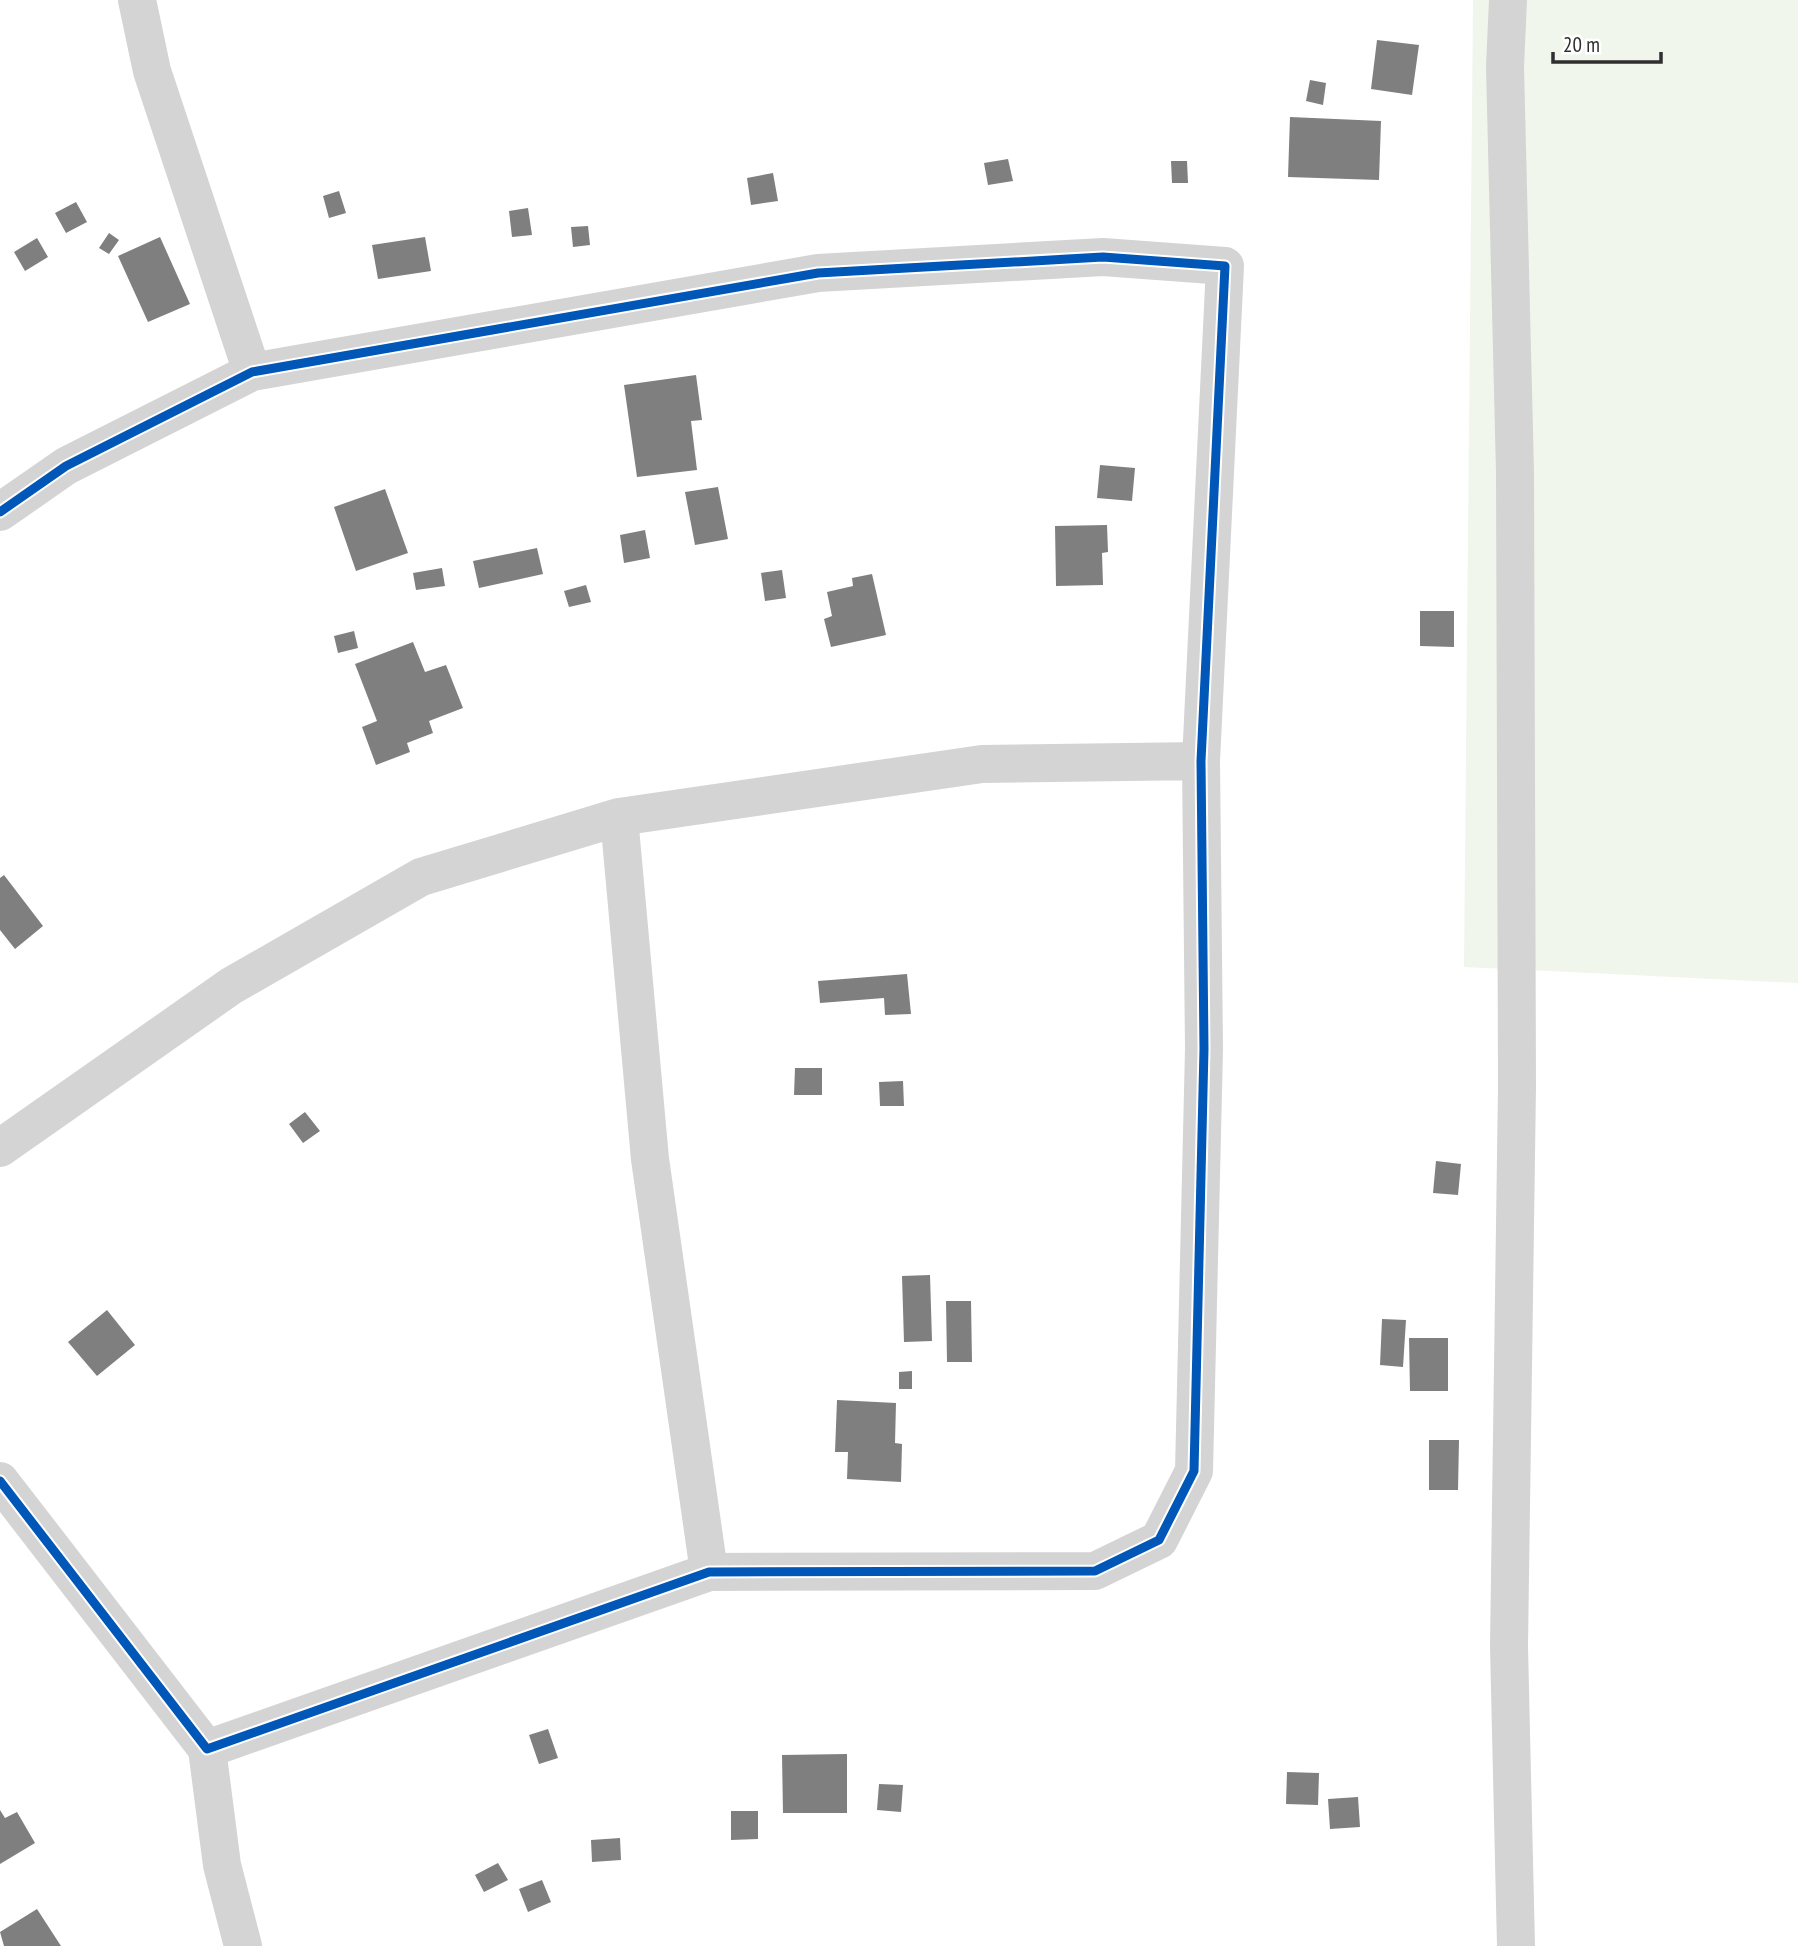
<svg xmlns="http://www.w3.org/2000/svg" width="1798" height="1946" font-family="'PT Sans Narrow',sans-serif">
<rect width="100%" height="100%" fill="#fff"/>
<path fill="#f0f6ec" d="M 1473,0 L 1798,0 L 1798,983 L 1464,967 Z"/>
<path fill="#7f7f7f" d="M 1377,40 L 1419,45 L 1412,95 L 1371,89 Z
M 1310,80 L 1326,83 L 1323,105 L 1306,101 Z
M 1290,117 L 1381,121 L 1379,180 L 1288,177 Z
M 1008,159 L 1013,181 L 988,185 L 984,163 Z
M 1171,161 L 1187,161 L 1188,183 L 1172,183 Z
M 773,173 L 778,201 L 751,205 L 747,178 Z
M 339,191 L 346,213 L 329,218 L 323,196 Z
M 76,202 L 87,222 L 66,233 L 55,213 Z
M 528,208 L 532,235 L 512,237 L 509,211 Z
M 588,226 L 590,245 L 573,247 L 571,227 Z
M 109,233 L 119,240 L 109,254 L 99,248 Z
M 160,237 L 190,304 L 148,322 L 118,256 Z
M 425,237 L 431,271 L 378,279 L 372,245 Z
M 37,238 L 48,257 L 25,271 L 14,252 Z
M 696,375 L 702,420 L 691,421 L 697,470 L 637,477 L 624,385 Z
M 1100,465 L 1135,468 L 1132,501 L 1097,498 Z
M 718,487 L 728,539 L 695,545 L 685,492 Z
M 385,489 L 408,553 L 356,571 L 334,507 Z
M 1107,525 L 1108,552 L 1102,553 L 1103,585 L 1056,586 L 1055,526 Z
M 645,530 L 650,558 L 624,563 L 620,535 Z
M 537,548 L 543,574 L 479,588 L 473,561 Z
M 442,568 L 445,586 L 416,590 L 413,573 Z
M 782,570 L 786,598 L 765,601 L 761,573 Z
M 872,574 L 886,635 L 831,647 L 824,619 L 832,616 L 827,592 L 853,586 L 852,578 Z
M 586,585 L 591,602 L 569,607 L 564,591 Z
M 1420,611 L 1454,611 L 1454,647 L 1420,646 Z
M 354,631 L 358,648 L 338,653 L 334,636 Z
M 413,642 L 425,672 L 446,665 L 463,708 L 429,721 L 433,733 L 407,743 L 410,752 L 376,765 L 362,727 L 377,721 L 355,664 Z
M 4,875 L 43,926 L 15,949 L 0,930 L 0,878 Z
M 907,974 L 911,1014 L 885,1015 L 884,998 L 820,1003 L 818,981 Z
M 795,1068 L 822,1068 L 822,1095 L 794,1095 Z
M 903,1081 L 904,1106 L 880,1106 L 879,1082 Z
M 305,1112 L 320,1131 L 303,1143 L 289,1124 Z
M 1436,1161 L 1461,1164 L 1458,1195 L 1433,1193 Z
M 930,1275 L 932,1341 L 904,1342 L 902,1276 Z
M 946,1301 L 971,1301 L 972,1362 L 947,1362 Z
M 107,1310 L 135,1345 L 97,1376 L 68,1342 Z
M 1382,1319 L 1406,1320 L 1403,1367 L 1380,1365 Z
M 1409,1338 L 1448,1338 L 1448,1391 L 1410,1391 Z
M 912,1371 L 912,1389 L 899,1389 L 899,1372 Z
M 837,1400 L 896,1403 L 895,1443 L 902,1444 L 901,1482 L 847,1479 L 848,1452 L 835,1452 Z
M 1429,1440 L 1459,1440 L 1458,1490 L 1429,1490 Z
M 548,1729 L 558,1758 L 539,1764 L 529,1735 Z
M 847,1754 L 847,1813 L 783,1813 L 782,1755 Z
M 1287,1772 L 1319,1773 L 1318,1805 L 1286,1804 Z
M 879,1784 L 903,1785 L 901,1812 L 877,1810 Z
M 1358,1797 L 1360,1827 L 1330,1829 L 1328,1799 Z
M 0,1810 L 5,1818 L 17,1812 L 35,1843 L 0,1864 Z
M 731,1811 L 758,1811 L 758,1839 L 731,1840 Z
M 620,1838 L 621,1860 L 592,1862 L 591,1840 Z
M 498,1863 L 508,1880 L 484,1892 L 475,1875 Z
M 542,1880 L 551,1902 L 528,1912 L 519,1889 Z
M 37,1909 L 61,1946 L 4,1946 L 0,1932 Z"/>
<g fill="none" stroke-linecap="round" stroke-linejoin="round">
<path stroke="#d4d4d4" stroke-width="38" d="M 137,0 L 152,71 L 252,372
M 1508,0 L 1505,67 L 1515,472 L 1517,1086 L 1509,1646 L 1516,1946
M 0,512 L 66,466 L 252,372 L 818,273 L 1103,257 L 1225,266 L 1201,761 L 1204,1049 L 1194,1471 L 1159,1540 L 1095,1571 L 709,1572 L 207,1749 L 0,1481
M 619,817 L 650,1159 L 709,1572
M 0,1148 L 231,986 L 421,877 L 619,817 L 982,764 L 1201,761
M 207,1749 L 222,1865 L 243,1946"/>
<g stroke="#fff" stroke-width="13">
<path id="cycleway" d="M 0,512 L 66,466 L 252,372 L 818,273 L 1103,257 L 1225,266 L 1201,761 L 1204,1049 L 1194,1471 L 1159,1540 L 1095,1571 L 709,1572 L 207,1749 L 0,1481"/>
</g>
<use href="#cycleway" stroke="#0057b8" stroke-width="9"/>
</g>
<path d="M1553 52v10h108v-10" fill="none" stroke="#2f2f2f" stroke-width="3.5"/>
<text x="1563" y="52" font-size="21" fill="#2f2f2f" stroke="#ffffff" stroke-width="5" paint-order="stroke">20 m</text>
</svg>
